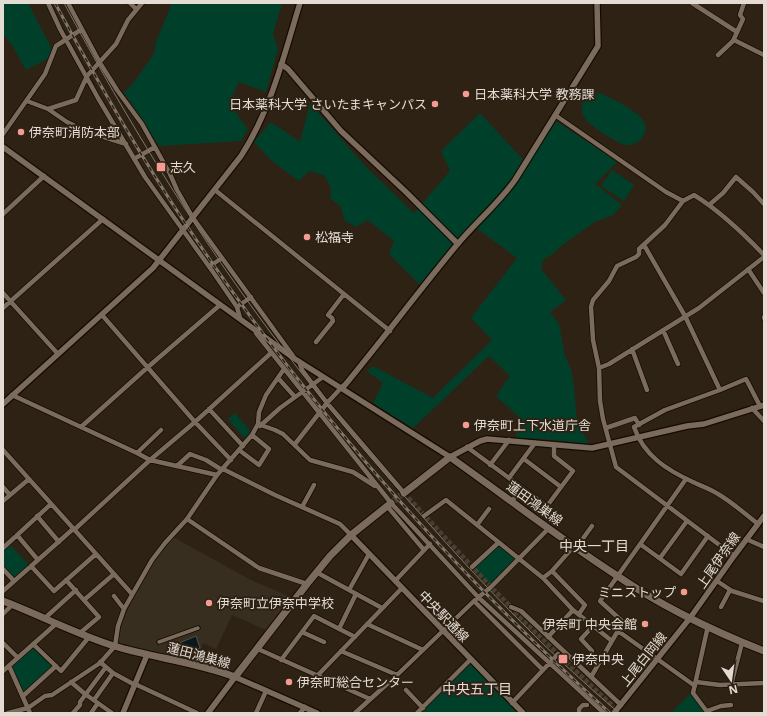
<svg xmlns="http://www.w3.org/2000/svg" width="767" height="716" font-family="'Noto Sans','Noto Sans JP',sans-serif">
<rect width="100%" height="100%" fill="#2e2215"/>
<path fill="#382e1f" d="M 173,537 L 253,581 L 291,597 L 266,630 L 232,615 L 216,649 L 203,643 L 197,662 L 120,645 L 118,643 L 122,623 L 138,586 L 154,560 Z"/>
<path fill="#00402b" d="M 3,3 L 28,3 L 55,55 L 26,70 L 12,45 L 3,34 Z
M 172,3 L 282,3 L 273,34 L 278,49 L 266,92 L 239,82 L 229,103 L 248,129 L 241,141 L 159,146 L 141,117 L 124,93 L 134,82 L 154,54 L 156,42 Z
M 600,93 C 613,100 659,117 642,138 C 639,142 631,146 626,145 C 619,144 592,127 587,121 C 582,116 582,110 582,104 L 589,96 Z
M 310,103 L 366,167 L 414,213 L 450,171 L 441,151 L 480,113 L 528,165 L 556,121 L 617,162 L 595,184 L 622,205 L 613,215 L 595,222 L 565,243 L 551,255 L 543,260 L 541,269 L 566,300 L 550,312 L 559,324 L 565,356 L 571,369 L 574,386 L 576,413 L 578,424 L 589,444 L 544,439 L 516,438 L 518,416 L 496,396 L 510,376 L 489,356 L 413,428 L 373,403 L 383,383 L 367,371 L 373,366 L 433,398 L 492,340 L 471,318 L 517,258 L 471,224 L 420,285 L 389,254 L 394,241 L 368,220 L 356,227 L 344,220 L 341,207 L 330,198 L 331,188 L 324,175 L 309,171 L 299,181 L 272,161 L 254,142 L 271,122 L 300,142 Z
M 612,170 L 634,185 L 624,201 L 601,186 Z
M 235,413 L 251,432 L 244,438 L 228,419 Z
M 498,544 L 515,559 L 490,585 L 474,569 Z
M 10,545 L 30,566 L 17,577 L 13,577 L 3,566 L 3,550 Z
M 33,647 L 54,667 L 24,693 L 12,667 Z
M 471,663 L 517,713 L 423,713 L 422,712 Z
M 691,693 L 705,713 L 671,713 Z"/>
<path fill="#0a171b" stroke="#4b5252" d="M 196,636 L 200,648 L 177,657 L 172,646 Z"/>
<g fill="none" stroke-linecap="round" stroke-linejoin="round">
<path stroke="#493e32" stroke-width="4.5" stroke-dasharray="4.5 2" stroke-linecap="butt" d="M 404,493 L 491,587 L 511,607 L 515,613 L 617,710"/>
<path stroke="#493e32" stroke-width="7" stroke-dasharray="7 3.5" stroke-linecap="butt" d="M 391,503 L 404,493"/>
<g stroke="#160b02" stroke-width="5.5">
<path id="pedestrian" d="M 159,642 L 198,628"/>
</g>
<g stroke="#160b02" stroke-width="6">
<path id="minor" d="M 48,3 L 60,29 L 98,98 L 145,177 L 213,272 L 237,307 L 240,318
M 68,3 L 100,63 L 117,90 L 142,124 L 170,174 L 177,190 L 193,218 L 293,356
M 130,3 L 136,9
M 692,3 L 737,32
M 734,40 L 764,55
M 718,55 L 733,41 L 743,19 L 740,15 L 744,3
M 27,101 L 48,109 L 76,100 L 87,76 L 116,44 L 128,20 L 142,3
M 48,109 L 67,122 L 85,131 L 126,144
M 555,115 L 666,192 L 683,201
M 3,134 L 45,74 L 56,46 L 82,29
M 134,159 L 155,147
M 215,190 L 390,331
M 709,205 L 723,193 L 736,177 L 753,192 L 764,204
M 3,214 L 44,176
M 644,245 L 685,316 L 720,390 L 746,379 L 760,406
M 210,266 L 222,258
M 748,269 L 764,293
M 3,293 L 58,354
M 237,307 L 251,297
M 3,308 L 103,219
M 102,315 L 195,422 L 231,460
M 764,317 L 764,318
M 663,330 L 678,364
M 256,333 L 391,503 L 478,597 L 604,713
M 316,342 L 333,321 L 332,318 L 328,315 L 344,294
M 632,349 L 647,390
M 299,361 L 302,370 L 327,403 L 404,493
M 599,368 L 609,364 L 699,308 L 764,257
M 278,378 L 295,397
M 720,390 L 665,410 L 634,427 C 644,456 667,470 693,482 C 701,486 711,489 718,494 C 732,502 745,514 758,524
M 12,395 L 137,453 L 150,460 L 217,475
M 752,408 L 764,421
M 209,409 L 243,446
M 258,424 L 275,430 L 283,434 L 310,460 L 353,472 L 375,486
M 260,426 L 280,408 L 323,377
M 81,427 L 148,367 L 220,305
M 606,428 L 635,418 L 639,425
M 295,444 L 327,403 L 341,388
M 467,447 L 547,506 L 573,471 L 554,456 L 554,445
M 3,450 L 132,594
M 239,450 L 259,465 L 269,449 L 252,435
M 137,453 L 161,430
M 524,459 L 561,487
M 490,465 L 509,440
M 177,466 L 190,454 L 206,460 L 222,470
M 223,469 L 275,495 L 331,520 L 340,524 L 351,535
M 509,478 L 535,443
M 3,487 L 10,495
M 3,501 L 29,479
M 512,501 L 522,488
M 387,506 L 424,550
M 302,507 L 314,485
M 37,516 L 59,542
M 424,516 L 446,500 L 543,578 L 573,610 L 612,641
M 187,519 L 259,568 L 307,584
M 477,525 L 489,509
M 74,530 L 150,460 L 195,422 L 271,353
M 17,535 L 38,560
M 746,539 L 764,547
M 640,544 L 681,574 L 708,536
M 3,548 L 51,504
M 576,548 L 592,526
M 734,556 L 616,467 L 603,419 L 600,401 L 599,368 L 593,340 L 591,307 L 593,300 L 609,281 L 617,266 L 636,257 L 639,254 L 639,249 L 665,225 L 683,201 L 694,195 C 720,211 743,233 764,255
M 660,558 L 687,521
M 31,566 L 54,591 L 96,554
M 472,567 L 498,543
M 3,569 L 14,581
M 552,571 L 585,605 L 579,614
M 316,572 L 382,608
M 543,578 L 552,571 L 574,546
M 66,580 L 99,617 L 80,633
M 395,581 L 430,544
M 717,581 L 732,591 L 764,601
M 349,590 L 369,554
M 3,591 L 73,529
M 114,596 L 124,609
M 84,600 L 114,574
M 474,601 L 543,670
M 511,607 L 521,611 L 621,705
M 721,607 L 730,590
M 3,614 L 12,605
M 45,618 L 76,590
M 367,624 L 423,650
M 708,626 L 693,693 L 708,713
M 339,629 L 356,594
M 618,631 L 695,686
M 302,632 L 324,642
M 548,637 L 573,610
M 3,643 L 18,658
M 33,644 L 61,671 L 89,637
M 258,649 L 370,699
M 341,651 L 397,675
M 592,651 L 581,639 L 593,626
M 281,660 L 314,616 L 355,637
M 100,662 L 113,673 L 135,685
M 9,666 L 30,713
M 3,671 L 57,623
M 317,676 L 402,588
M 591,677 L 623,622 L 600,601 L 686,479
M 71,682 L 85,694 L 112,713
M 696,682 L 720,685 L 764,683
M 135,684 L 197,713
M 731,685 L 742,643
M 406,690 L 423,708
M 23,696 L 56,666
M 94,700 L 113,673
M 512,703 L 558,654
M 707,711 L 721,706 L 731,705
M 8,713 L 28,708 L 45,696 L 52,695 L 100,663 L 115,646 L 118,626 L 124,609 L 152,560 L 165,543 L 187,519 L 217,475 L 252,435 L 258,424 L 259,412 L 266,395 L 284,369
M 73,713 L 80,705 L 80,702 L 106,667
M 91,713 L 98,703
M 256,713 L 266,691
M 300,713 L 305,707
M 355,713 L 397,675 L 474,601 L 491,587 L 549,528
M 417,713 L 471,659
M 579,713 L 579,709 L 583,705 L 587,705"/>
</g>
<g stroke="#160b02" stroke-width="8">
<path id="tertiary" d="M 281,64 L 288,69 L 341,131 L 406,192 L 458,244
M 3,147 L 295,359 L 450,457 L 480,441 L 487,439 L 592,448 L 687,426 L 704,424 L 764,405
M 341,388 L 345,385 C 383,339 418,292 456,246 C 475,223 498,204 515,180 L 598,46 L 597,3
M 3,404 L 153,268 L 241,156 C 271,110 284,55 300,3
M 351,535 L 523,713
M 123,713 L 147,655
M 208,713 L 235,677 L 317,713
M 614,713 L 690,618 L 734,556 L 764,516"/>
</g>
<g stroke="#160b02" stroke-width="9">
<path id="secondary" d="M 404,493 L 450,457 C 505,496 559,538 616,575 C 661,606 713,631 764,651
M 3,601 C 40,615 76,634 114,646 C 154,658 196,662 235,677 L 307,584 L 330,556 L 351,535 L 391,503"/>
</g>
<use href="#pedestrian" stroke="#7a6b5c" stroke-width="3.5"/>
<use href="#minor" stroke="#7a6b5c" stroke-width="4.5"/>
<use href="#tertiary" stroke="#7a6b5c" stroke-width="5.5"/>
<use href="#secondary" stroke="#7a6b5c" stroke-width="7"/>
<path stroke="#80766b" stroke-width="1" d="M 64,3 C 128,122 199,238 280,345 C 325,405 373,461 423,517 C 484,586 548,653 619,713"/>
<g stroke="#80766b" stroke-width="3">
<path id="rail" d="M 55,3 C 96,79 139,154 187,226 C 307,406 450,568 610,713"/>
</g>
<use href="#rail" stroke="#2e2215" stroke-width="1.5" stroke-dasharray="4.5" stroke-linecap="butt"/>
</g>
<g fill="#f59c92" stroke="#2e2215" stroke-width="1.5">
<circle cx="466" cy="94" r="4"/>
<circle cx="435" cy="104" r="4"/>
<circle cx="21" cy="132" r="4"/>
<rect x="156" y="162" width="10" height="10" rx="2"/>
<circle cx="307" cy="237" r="4"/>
<circle cx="466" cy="425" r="4"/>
<circle cx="684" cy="592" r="4"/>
<circle cx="209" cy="603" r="4"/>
<circle cx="645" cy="624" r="4"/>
<rect x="558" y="654" width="10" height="10" rx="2"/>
<circle cx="289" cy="682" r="4"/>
</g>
<g text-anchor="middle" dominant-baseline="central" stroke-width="4" stroke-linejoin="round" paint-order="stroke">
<g font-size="13" fill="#e4dcd3" stroke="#2e2215" text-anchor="start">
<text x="474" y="94">日本薬科大学 教務課</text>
<text x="427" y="104" text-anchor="end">日本薬科大学 さいたまキャンパス</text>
<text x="29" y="132">伊奈町消防本部</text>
<text x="170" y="167">志久</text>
<text x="315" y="237">松福寺</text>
<text x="474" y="425">伊奈町上下水道庁舎</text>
<text x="676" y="592" text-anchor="end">ミニストップ</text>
<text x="217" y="603">伊奈町立伊奈中学校</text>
<text x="637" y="624" text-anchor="end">伊奈町 中央会館</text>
<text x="572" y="659">伊奈中央</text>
<text x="297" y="682">伊奈町総合センター</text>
</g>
<g font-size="13" fill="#e4dcd3" stroke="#2e2215">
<text transform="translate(535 503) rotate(36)">蓮田鴻巣線</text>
<text transform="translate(718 560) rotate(-55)">上尾伊奈線</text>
<text transform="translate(444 616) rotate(46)">中央駅通線</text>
<text transform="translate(199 655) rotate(15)">蓮田鴻巣線</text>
<text transform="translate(643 659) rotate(-51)">上尾白岡線</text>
</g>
<g font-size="14" fill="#e4dcd3" stroke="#2e2215">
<text x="594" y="545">中央一丁目</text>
<text x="477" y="688">中央五丁目</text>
</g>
</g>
<rect width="767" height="716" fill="none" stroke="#e4dcd3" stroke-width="8"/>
<g transform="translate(731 680) rotate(167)" stroke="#2e2215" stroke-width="3" paint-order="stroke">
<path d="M0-3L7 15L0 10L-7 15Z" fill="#e4dcd3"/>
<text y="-6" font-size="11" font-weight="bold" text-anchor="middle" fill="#e4dcd3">N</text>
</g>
</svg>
